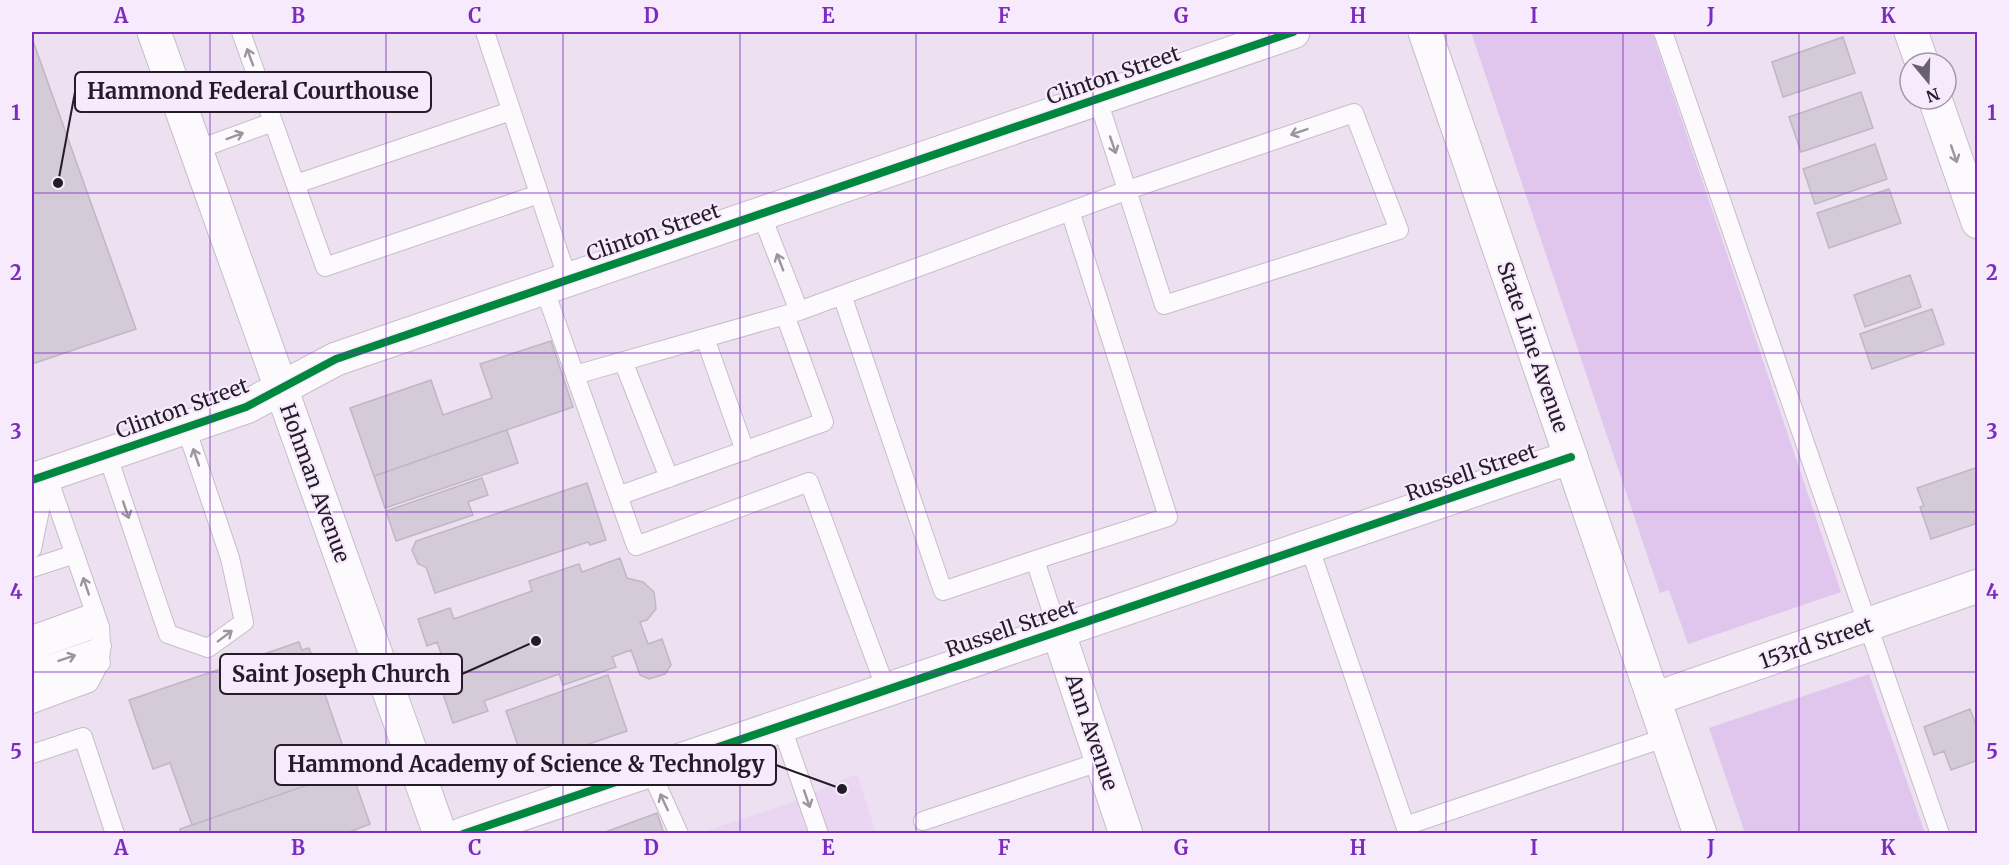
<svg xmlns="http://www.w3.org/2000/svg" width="2009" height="865" font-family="Merriweather,serif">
<rect width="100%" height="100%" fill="#ece0f1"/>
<path fill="#ead6f2" d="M 857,774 L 876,833 L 696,834 L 787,804 Z"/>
<path fill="#e0c5ec" d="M 1471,32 L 1652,32 L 1841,592 L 1688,644 L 1669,590 L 1660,593 Z
M 1869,674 L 1925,833 L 1745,833 L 1709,728 Z"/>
<path fill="#d4cad8" stroke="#c0b6c4" stroke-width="1.5" d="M 1843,37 L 1855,73 L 1783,97 L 1772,62 Z
M 32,38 L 136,329 L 32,364 Z
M 1861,92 L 1873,128 L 1801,152 L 1789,117 Z
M 1875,144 L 1887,179 L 1815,204 L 1803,169 Z
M 1889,189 L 1901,223 L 1829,248 L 1817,213 Z
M 1910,275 L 1921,307 L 1865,327 L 1854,295 Z
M 1932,309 L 1944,344 L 1872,369 L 1860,334 Z
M 551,341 L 573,407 L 374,476 L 350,408 L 431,380 L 443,415 L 492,398 L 480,364 Z
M 507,430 L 518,463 L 385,508 L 374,476 Z
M 1978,467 L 1978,523 L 1931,539 L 1920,507 L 1924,506 L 1917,488 Z
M 482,478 L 488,495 L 468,502 L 473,515 L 396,541 L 386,511 Z
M 587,483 L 606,540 L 590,545 L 588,542 L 435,593 L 426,567 L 418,564 L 412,550 L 416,541 Z
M 620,558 L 627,578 L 643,582 L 654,592 L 656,609 L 647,620 L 640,622 L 648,644 L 662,639 L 671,665 L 665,674 L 649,679 L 640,675 L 631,650 L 612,657 L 616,667 L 563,685 L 559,674 L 484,701 L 488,711 L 453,723 L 443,694 L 454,690 L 437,642 L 427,646 L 418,619 L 450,608 L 454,619 L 532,591 L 529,581 L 579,564 L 582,572 Z
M 299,642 L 302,650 L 309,648 L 351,770 L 192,825 L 170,763 L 153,769 L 129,700 Z
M 608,675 L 627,731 L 525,766 L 506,711 Z
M 1970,709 L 1978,730 L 1978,760 L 1951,770 L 1944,751 L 1934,755 L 1924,727 Z
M 351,770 L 370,824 L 344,834 L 181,834 L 180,829 Z
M 657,813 L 664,834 L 600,834 Z"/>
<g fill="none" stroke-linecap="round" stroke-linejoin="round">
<g stroke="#c7bdcb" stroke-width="20">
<path id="service" d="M 241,32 L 325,267 L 539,194
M 485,32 L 568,280
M 1663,32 L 1940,834
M 196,150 L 273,122
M 296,184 L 511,111
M 761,214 L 799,311
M 544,288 L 636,546 L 809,482 L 886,689
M 842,295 L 943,591 L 1035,560
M 705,338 L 745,451
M 623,361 L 669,478
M 575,375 L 799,311 L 1128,190 L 1354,113 L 1399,230 L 1164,305 L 1098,100
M 107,454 L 168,634 L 208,648 L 244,622 L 230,558 L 186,428
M 618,496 L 824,422 L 785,315
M 1309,546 L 1408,834
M 32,549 L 47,476
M 32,568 L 75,554
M 1058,631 L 1035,560 L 1168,517 L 1070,211
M 32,635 L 95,612
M 32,651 L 100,627
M 32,670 L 102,646
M 32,687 L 101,663
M 32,704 L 89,683 C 103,660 102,653 100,627 L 47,475
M 781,725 L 819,834
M 32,754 L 83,737 L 115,834
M 650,770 L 679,834
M 923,821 L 1102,761
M 1405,826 L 1667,737"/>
</g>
<g stroke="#c7bdcb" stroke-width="35">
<path id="minor" d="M 1911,32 L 1922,63
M 1935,99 L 1978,222
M 32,480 L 246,407 L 336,359 L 1293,32
M 1058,631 L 1126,834
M 1654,699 L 1978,586
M 463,834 L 1571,457"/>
</g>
<g stroke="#c7bdcb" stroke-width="35">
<path id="tertiary" d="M 1425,32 L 1700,834"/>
</g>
<g stroke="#c7bdcb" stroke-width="35">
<path id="secondary" d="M 154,32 L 440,834"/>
</g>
<use href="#service" stroke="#fcfafd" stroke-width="18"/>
<use href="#minor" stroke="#fcfafd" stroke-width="33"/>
<use href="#tertiary" stroke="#fcfafd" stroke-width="33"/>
<use href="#secondary" stroke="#fcfafd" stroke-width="33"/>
<g stroke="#f8eafd" stroke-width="11">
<path id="cycleway" d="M 32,480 L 246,407 L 336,359 L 1293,32
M 463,834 L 1571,457"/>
</g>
<use href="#cycleway" stroke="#00873e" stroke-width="8"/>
</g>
<defs><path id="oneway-shaft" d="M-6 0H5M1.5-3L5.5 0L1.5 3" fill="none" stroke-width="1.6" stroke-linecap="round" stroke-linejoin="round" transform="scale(1.5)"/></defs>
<g stroke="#9b969d">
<use href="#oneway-shaft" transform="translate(250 57) rotate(-110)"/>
<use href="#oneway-shaft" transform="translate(1299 132) rotate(161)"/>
<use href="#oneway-shaft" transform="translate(235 136) rotate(-20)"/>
<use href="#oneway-shaft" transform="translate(1113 145) rotate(71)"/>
<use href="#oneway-shaft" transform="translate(1954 154) rotate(71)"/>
<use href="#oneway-shaft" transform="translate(780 262) rotate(-111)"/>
<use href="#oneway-shaft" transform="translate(196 457) rotate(-109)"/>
<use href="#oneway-shaft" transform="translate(126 510) rotate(71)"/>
<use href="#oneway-shaft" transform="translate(86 586) rotate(-109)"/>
<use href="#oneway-shaft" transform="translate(225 636) rotate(-37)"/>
<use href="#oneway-shaft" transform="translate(67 658) rotate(-19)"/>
<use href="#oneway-shaft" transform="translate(807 799) rotate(71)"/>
<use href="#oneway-shaft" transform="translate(664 802) rotate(-115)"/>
</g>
<path fill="none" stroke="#7b2cbf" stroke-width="1.5" stroke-opacity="0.55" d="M 210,32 L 210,834M 386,32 L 386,834M 563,32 L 563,834M 740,32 L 740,834M 916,32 L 916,834M 1093,32 L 1093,834M 1269,32 L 1269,834M 1446,32 L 1446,834M 1623,32 L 1623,834M 1799,32 L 1799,834M 32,193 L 1978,193M 32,353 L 1978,353M 32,512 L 1978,512M 32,672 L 1978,672"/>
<g text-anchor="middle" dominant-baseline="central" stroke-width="4.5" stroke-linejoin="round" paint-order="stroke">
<g font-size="21" fill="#241c27" stroke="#f8eafd">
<text transform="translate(1113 75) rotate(-19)">Clinton Street</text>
<text transform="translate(653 232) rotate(-19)">Clinton Street</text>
<text transform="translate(1533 347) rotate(71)">State Line Avenue</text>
<text transform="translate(182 408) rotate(-20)">Clinton Street</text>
<text transform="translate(1471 472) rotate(-19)">Russell Street</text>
<text transform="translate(315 483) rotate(70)">Hohman Avenue</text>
<text transform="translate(1011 628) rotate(-19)">Russell Street</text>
<text transform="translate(1816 643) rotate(-19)">153rd Street</text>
<text transform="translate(1092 732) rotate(71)">Ann Avenue</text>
</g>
</g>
<path fill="none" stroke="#241c27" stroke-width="2" d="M58 183L75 92M536 641L462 674M842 789L776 765"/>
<g fill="#241c27" stroke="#f8eafd" stroke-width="2">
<circle cx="58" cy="183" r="6"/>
<circle cx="536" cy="641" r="6"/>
<circle cx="842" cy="789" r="6"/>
</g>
<g fill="#f8eafd" stroke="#241c27" stroke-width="2">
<rect x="75" y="72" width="356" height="40" rx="6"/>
<rect x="220" y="654" width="242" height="40" rx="6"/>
<rect x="275" y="745" width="501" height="40" rx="6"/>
</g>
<g font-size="22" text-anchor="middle" font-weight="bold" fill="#241c27">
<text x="253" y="99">Hammond Federal Courthouse</text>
<text x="341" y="682">Saint Joseph Church</text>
<text x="526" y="772">Hammond Academy of Science &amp; Technolgy</text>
</g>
<rect width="2009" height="865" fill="none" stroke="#f8eafd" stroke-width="66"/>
<g transform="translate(1928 81) rotate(161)"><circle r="28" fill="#f8eafd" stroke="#a398a7" stroke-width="1.5"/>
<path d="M0-4.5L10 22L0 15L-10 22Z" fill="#6a616e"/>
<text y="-9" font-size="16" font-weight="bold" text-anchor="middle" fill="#241c27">N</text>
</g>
<rect x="33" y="33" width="1943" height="799" fill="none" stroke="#7b2cbf" stroke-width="2"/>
<g font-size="20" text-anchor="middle" font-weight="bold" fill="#7b2cbf">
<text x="121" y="23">A</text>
<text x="298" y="23">B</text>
<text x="475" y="23">C</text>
<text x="651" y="23">D</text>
<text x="828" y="23">E</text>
<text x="1004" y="23">F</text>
<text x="1181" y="23">G</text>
<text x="1358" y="23">H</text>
<text x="1534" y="23">I</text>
<text x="1711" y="23">J</text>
<text x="1888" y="23">K</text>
<text x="16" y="120">1</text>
<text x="1992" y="120">1</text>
<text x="16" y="280">2</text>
<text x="1992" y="280">2</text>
<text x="16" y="439">3</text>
<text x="1992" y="439">3</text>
<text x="16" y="599">4</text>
<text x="1992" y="599">4</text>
<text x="16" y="759">5</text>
<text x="1992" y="759">5</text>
<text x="121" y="855">A</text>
<text x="298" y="855">B</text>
<text x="475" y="855">C</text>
<text x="651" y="855">D</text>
<text x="828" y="855">E</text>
<text x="1004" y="855">F</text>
<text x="1181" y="855">G</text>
<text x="1358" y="855">H</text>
<text x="1534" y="855">I</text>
<text x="1711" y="855">J</text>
<text x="1888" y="855">K</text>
</g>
</svg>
